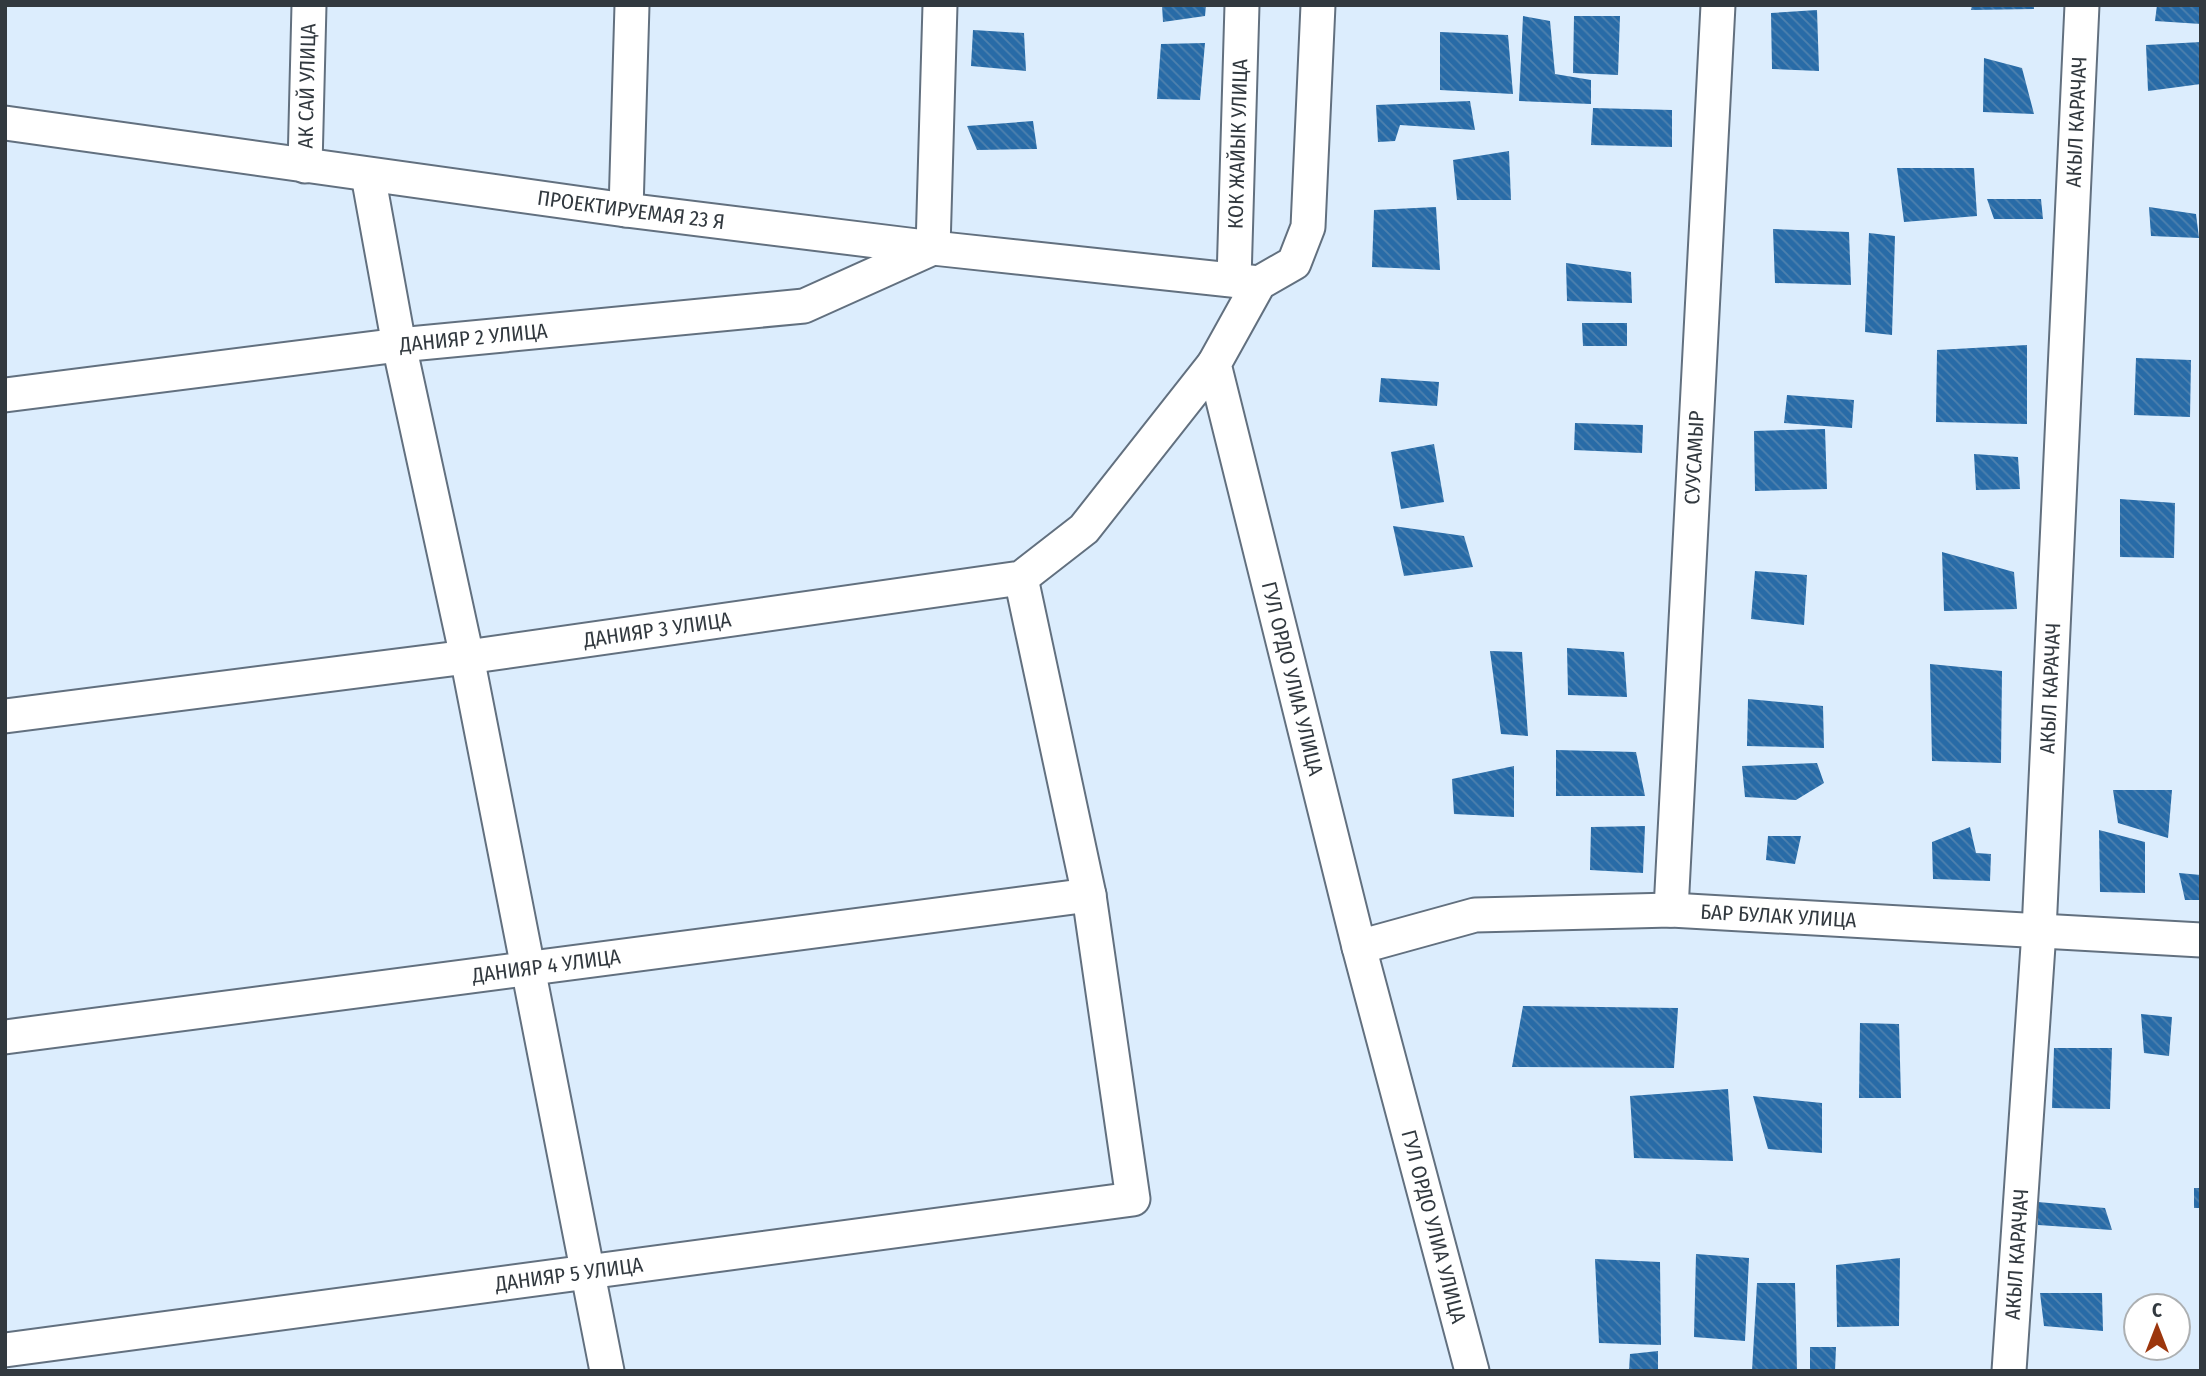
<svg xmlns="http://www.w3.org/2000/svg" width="2206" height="1376" font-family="'Fira Sans Condensed',sans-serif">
<defs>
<pattern id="building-back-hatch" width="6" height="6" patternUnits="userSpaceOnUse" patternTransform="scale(1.75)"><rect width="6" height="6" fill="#286ba7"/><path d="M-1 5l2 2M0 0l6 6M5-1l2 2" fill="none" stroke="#4e81ae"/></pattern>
</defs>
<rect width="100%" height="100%" fill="#dcedfd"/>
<path fill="url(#building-back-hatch)" d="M 1162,5 L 1206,5 L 1205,16 L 1163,22 Z
M 1972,5 L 2034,5 L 2034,9 L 1971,10 Z
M 2157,5 L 2201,5 L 2201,24 L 2155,21 Z
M 1817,10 L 1819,71 L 1772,69 L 1771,13 Z
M 1523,16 L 1550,21 L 1555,74 L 1591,80 L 1591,104 L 1519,101 Z
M 1574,16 L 1620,16 L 1618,75 L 1573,73 Z
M 973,30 L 1024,33 L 1026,71 L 971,66 Z
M 1440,32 L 1508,35 L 1513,94 L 1440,90 Z
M 2201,42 L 2201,84 L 2148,91 L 2146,45 Z
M 1205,43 L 1200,100 L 1157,99 L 1161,44 Z
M 1984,58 L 2022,68 L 2034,114 L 1983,112 Z
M 1470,101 L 1475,130 L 1400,125 L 1395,141 L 1378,142 L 1376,105 Z
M 1593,108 L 1672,110 L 1672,147 L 1591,145 Z
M 1033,121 L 1037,149 L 977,150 L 967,126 Z
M 1509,151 L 1511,200 L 1457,200 L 1453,160 Z
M 1897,168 L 1974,168 L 1977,216 L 1904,222 Z
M 1987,199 L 2041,199 L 2043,219 L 1994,219 Z
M 1436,207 L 1440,270 L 1372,267 L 1374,210 Z
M 2149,207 L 2196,214 L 2199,238 L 2151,236 Z
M 1773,229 L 1849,232 L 1851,285 L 1775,283 Z
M 1869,233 L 1895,236 L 1892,335 L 1865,332 Z
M 1566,263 L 1631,272 L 1632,303 L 1567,301 Z
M 1582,323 L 1627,323 L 1627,346 L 1583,346 Z
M 2027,345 L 2027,424 L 1936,422 L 1937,350 Z
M 2136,358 L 2191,360 L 2190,417 L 2134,415 Z
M 1381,378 L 1439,382 L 1437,406 L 1379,402 Z
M 1787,395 L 1854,400 L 1852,428 L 1784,423 Z
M 1575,423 L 1643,425 L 1642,453 L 1574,450 Z
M 1825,429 L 1827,489 L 1755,491 L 1754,431 Z
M 1434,444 L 1444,502 L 1401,509 L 1391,452 Z
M 1974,454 L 2018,457 L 2020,489 L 1976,490 Z
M 2120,499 L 2175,503 L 2174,558 L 2120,557 Z
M 1393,526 L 1464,536 L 1473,567 L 1404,576 Z
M 1942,552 L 2014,572 L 2017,609 L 1944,611 Z
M 1755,571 L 1807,575 L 1804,625 L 1751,619 Z
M 1567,648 L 1624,652 L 1627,697 L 1568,695 Z
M 1490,651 L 1522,652 L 1528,736 L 1501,734 Z
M 1930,664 L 2002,671 L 2001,763 L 1932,761 Z
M 1748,699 L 1823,706 L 1824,748 L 1747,746 Z
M 1556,750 L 1636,752 L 1645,796 L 1556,796 Z
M 1817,763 L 1824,783 L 1796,800 L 1745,797 L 1742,766 Z
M 1514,766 L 1514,817 L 1454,814 L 1452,779 Z
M 2113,790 L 2172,790 L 2168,838 L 2118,823 Z
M 1645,826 L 1643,873 L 1590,870 L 1591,827 Z
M 1970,827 L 1976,853 L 1991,854 L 1990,881 L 1933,879 L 1932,842 Z
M 2099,830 L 2145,842 L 2145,893 L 2100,892 Z
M 1768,836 L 1801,836 L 1795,864 L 1766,860 Z
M 2179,873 L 2201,875 L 2201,900 L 2185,900 Z
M 1523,1006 L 1678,1008 L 1674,1068 L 1512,1067 Z
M 2141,1014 L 2172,1017 L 2169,1056 L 2144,1053 Z
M 1860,1023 L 1899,1024 L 1901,1098 L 1859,1098 Z
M 2054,1048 L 2112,1048 L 2110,1109 L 2052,1108 Z
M 1728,1089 L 1733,1161 L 1634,1158 L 1630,1096 Z
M 1753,1096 L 1822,1103 L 1822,1153 L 1768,1149 Z
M 2194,1188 L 2201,1188 L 2201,1208 L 2194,1208 Z
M 2038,1202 L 2105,1208 L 2112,1230 L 2038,1225 Z
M 1696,1254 L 1749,1258 L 1745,1341 L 1694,1337 Z
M 1900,1258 L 1899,1326 L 1837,1327 L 1836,1265 Z
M 1595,1259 L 1660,1262 L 1661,1345 L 1599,1343 Z
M 1757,1283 L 1795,1283 L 1797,1371 L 1752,1371 Z
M 2040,1293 L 2102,1293 L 2103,1331 L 2044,1326 Z
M 1810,1347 L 1836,1347 L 1835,1371 L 1810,1371 Z
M 1658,1351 L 1658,1371 L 1629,1371 L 1630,1354 Z"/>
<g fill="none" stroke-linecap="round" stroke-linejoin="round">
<g stroke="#62707f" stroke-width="37">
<g id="street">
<path id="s1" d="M 1318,5 L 1308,227 L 1294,263 L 1259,283 L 1214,364 L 1359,947 L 1472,1371"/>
<path id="s2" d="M 5,123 L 626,210 L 933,248 L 1259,283"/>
<path id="s3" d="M 305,166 L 309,5"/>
<path d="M 368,175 L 399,345 L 467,657 L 607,1371"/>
<path d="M 626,210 L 632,5"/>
<path id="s4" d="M 1234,280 L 1242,5"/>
<path id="s5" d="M 5,395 L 399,345 L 804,306 L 933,248 L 940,5"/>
<path id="s6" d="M 5,716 L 467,657 L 1021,578 L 1084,529 L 1214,364"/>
<path id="s7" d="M 1671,910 L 1718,5"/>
<path id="s8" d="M 1359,947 L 1475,915 L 1671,910 L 2201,940"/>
<path id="s9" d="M 5,1037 L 1089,895"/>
<path id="s10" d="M 5,1350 L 1133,1199 L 1089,895 L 1021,578"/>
<path id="s11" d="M 2009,1371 L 2039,931 L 2082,5"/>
</g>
</g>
<use href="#street" stroke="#fff" stroke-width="33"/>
</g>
<g text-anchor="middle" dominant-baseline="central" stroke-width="7" stroke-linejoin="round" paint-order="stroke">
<g font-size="21" fill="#32393f" stroke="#fff">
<text stroke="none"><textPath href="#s3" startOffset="80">АК САЙ УЛИЦА</textPath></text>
<text stroke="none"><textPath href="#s11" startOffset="1251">АКЫЛ КАРАЧАЧ</textPath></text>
<text stroke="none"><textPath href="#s4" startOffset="136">КОК ЖАЙЫК УЛИЦА</textPath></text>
<text stroke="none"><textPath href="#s2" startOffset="632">ПРОЕКТИРУЕМАЯ 23 Я</textPath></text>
<text stroke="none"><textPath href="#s5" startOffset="472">ДАНИЯР 2 УЛИЦА</textPath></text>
<text stroke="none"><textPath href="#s7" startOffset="453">СУУСАМЫР</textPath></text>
<text stroke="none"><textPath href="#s6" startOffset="658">ДАНИЯР 3 УЛИЦА</textPath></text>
<text stroke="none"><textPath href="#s1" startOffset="718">ГУЛ ОРДО УЛИА УЛИЦА</textPath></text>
<text stroke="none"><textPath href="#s11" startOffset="684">АКЫЛ КАРАЧАЧ</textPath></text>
<text stroke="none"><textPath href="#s8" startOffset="424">БАР БУЛАК УЛИЦА</textPath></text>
<text stroke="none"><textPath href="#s9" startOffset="546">ДАНИЯР 4 УЛИЦА</textPath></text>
<text stroke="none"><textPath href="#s1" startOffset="1284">ГУЛ ОРДО УЛИА УЛИЦА</textPath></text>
<text stroke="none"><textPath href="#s11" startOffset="117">АКЫЛ КАРАЧАЧ</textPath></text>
<text stroke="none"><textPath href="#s10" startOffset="569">ДАНИЯР 5 УЛИЦА</textPath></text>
</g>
</g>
<rect width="2206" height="1376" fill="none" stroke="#32393f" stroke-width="14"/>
<g transform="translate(2157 1327)"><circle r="33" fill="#ffffff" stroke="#adb0b2" stroke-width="2"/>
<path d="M0-5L12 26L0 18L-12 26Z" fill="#9c360d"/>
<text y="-10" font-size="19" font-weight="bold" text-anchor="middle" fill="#32393f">С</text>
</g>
</svg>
